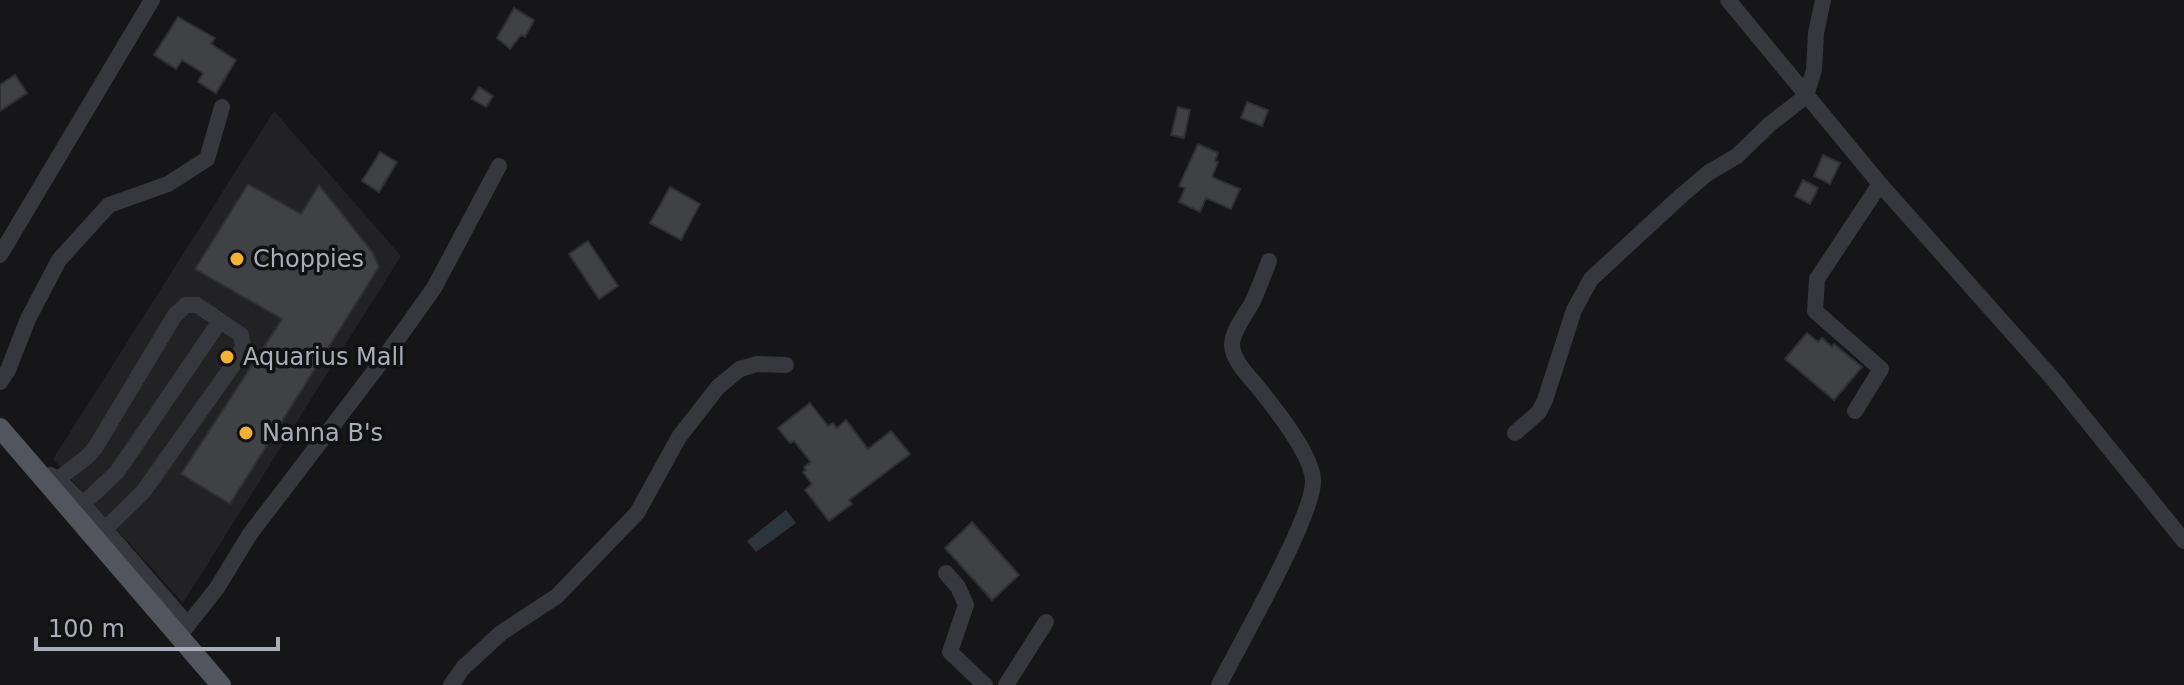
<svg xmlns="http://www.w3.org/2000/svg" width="2184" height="685" font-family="'DejaVu Sans',sans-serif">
<rect width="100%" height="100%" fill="#161618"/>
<path fill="#222225" d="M 274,111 L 401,256 L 183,603 L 53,459 Z"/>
<path fill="#2c353c" d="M 786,510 L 796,523 L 756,552 L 747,541 Z"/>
<path fill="#404145" stroke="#303034" stroke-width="2" d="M 514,8 L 534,20 L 525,37 L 521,35 L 510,49 L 497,38 Z
M 178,17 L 215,38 L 211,44 L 236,60 L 216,93 L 198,82 L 203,73 L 182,60 L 176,69 L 154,55 Z
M 15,75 L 27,93 L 0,111 L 0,85 Z
M 479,87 L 493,96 L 486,107 L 472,99 Z
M 1247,102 L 1268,110 L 1262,126 L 1241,118 Z
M 1178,107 L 1190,110 L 1184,138 L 1171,135 Z
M 1198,144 L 1218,153 L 1215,161 L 1218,162 L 1212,177 L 1240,189 L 1231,209 L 1206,198 L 1200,212 L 1179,202 L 1185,188 L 1179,186 Z
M 380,152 L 397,162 L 379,192 L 362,181 Z
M 1823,155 L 1840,163 L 1830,184 L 1814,176 Z
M 1803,180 L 1818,188 L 1810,204 L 1795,196 Z
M 248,184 L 301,214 L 319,185 L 373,253 L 379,267 L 230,504 L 181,474 L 282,319 L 195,269 Z
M 670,187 L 700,204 L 681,240 L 650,223 Z
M 588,241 L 618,286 L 599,299 L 569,254 Z
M 1807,333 L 1818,342 L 1822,338 L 1832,347 L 1834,344 L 1862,367 L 1834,400 L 1785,359 Z
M 810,403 L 828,426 L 833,423 L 837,428 L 846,420 L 868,449 L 891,431 L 910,454 L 849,500 L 852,504 L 829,521 L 805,490 L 812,484 L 803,472 L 806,470 L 804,467 L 811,462 L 794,441 L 790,443 L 778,428 Z
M 972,522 L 1019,575 L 992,600 L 945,548 Z"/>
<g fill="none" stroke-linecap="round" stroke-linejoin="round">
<path stroke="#37383d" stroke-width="16" d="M 1728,0 L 1880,184 L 2054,380 L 2184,541
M 0,255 L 152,0
M 0,382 L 8,370 L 28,319 L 59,260 L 109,205 L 168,184 L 207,159 L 222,107
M 1855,411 L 1881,369 L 1815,311 L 1817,279 L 1880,184
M 1515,433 L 1539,412 L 1545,400 L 1574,310 L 1591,279 L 1682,195 L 1708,173 L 1737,156 L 1770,124 L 1806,96 L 1814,70 L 1816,33 L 1823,0
M 50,475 L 58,479 L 83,504 L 188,625
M 58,479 L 87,457 L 95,448 L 175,315 L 186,305 L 197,305 L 241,335 L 243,346 L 238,358 L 143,492 L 105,529
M 83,504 L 117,472 L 220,321
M 946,573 L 958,587 L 966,605 L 950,652 L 985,685
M 179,636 L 217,588 L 250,534 L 379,365 L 434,288 L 499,166
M 451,685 L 463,668 L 501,633 L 557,596 L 637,513 L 679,437 L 718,387 L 740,369 L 757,364 L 786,365
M 1006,685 L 1046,622
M 1219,685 C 1238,647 1315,514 1313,480 C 1312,455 1277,411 1261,391 C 1251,378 1233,362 1232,345 C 1232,330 1247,313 1253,301 C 1259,288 1264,274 1269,261"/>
<path stroke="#53555c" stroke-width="20" d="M 0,428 L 221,685"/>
</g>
<g fill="#f2b134" stroke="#111113" stroke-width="3">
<circle cx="237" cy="259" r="8"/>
<circle cx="227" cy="357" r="8"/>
<circle cx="246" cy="433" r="8"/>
</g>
<g text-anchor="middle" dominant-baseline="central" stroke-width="7" stroke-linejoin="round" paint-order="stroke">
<g font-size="24" fill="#a8adb8" stroke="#111113" text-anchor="start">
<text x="253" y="259">Choppies</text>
<text x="243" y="357">Aquarius Mall</text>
<text x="262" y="433">Nanna B's</text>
</g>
</g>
<path d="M36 637v12h242v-12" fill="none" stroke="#a8adb8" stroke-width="4"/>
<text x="48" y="637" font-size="24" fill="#a8adb8" stroke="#111113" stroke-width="6" paint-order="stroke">100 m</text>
</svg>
